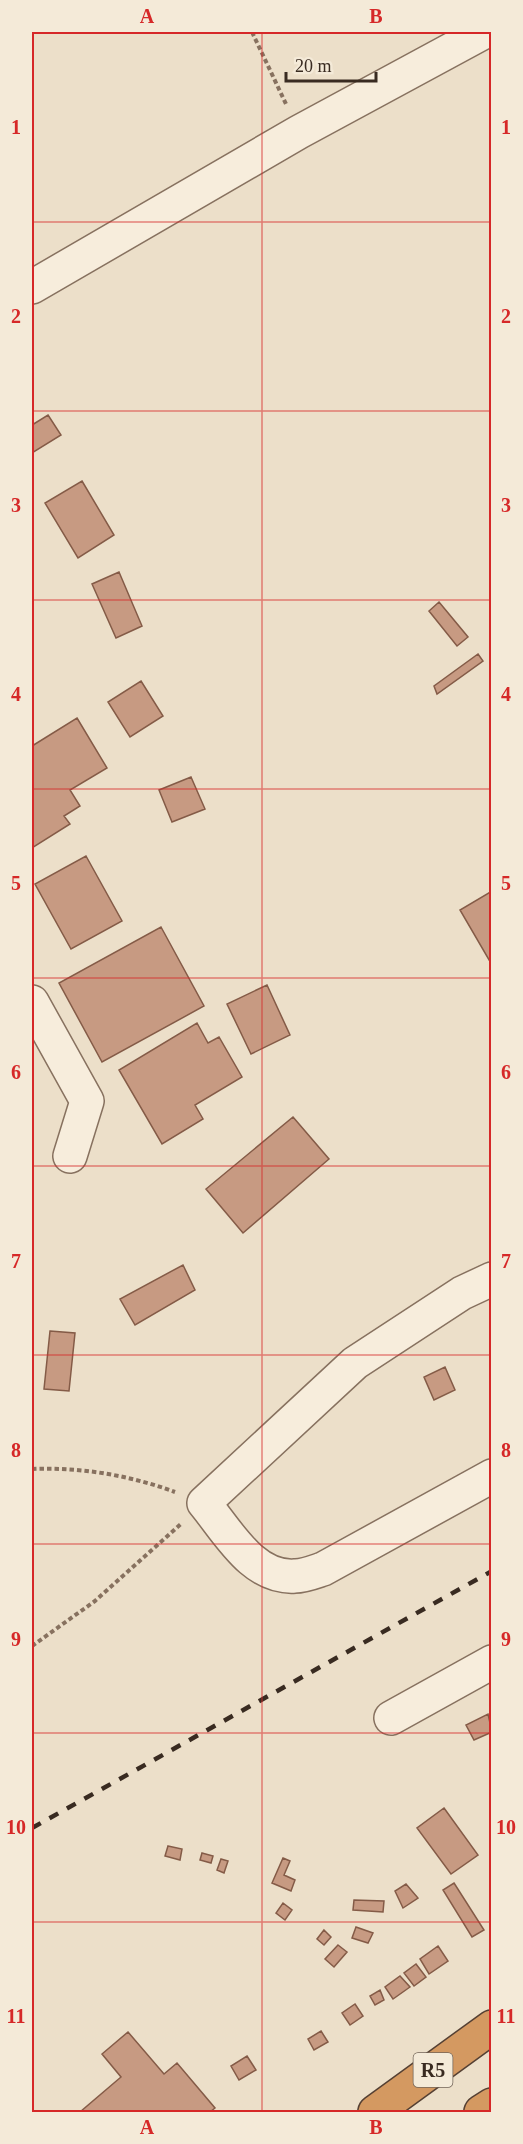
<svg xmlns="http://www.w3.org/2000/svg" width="523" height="2144" font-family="'Times New Roman',serif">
<rect width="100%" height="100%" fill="#ecdfc9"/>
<path fill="#c79a82" stroke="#845b47" stroke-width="1.5" d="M 48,415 L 61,435 L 32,453 L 32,425 Z
M 82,481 L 114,535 L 78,558 L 45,503 Z
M 119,572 L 142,626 L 116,638 L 92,584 Z
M 439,602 L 468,637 L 457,646 L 429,611 Z
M 478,654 L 483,661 L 437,694 L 434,686 Z
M 141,681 L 163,716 L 130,737 L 108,702 Z
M 77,718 L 107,768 L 70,790 L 80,806 L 64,816 L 70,824 L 32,848 L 32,746 Z
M 191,777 L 205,809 L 172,822 L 159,790 Z
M 86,856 L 122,921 L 71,949 L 35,884 Z
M 492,891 L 492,965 L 460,910 Z
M 161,927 L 204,1006 L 102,1062 L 59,983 Z
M 267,985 L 290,1035 L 251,1054 L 227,1004 Z
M 197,1023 L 208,1043 L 219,1037 L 242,1077 L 195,1105 L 203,1119 L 162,1144 L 119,1070 Z
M 293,1117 L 329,1159 L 243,1233 L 206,1189 Z
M 183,1265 L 195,1290 L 135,1325 L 120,1299 Z
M 50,1331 L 75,1333 L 69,1391 L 44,1389 Z
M 445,1367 L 455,1390 L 434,1400 L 424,1377 Z
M 488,1714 L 492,1732 L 474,1740 L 466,1725 Z
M 444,1808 L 478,1855 L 451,1874 L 417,1828 Z
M 168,1846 L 182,1849 L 180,1860 L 165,1856 Z
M 202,1853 L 213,1856 L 211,1863 L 200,1860 Z
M 283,1858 L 290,1861 L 284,1875 L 295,1880 L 291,1891 L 272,1883 Z
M 221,1859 L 228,1861 L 224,1873 L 217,1870 Z
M 454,1883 L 484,1930 L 472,1937 L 443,1890 Z
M 406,1884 L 418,1898 L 403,1908 L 395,1891 Z
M 354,1900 L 384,1901 L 383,1912 L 353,1910 Z
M 283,1903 L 292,1910 L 285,1920 L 276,1913 Z
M 356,1927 L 373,1933 L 368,1943 L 352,1938 Z
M 324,1930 L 331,1937 L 324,1945 L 317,1939 Z
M 338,1945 L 347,1952 L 334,1967 L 325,1959 Z
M 438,1946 L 448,1961 L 429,1974 L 420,1959 Z
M 416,1964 L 426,1977 L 414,1986 L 404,1973 Z
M 400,1976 L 410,1987 L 393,1999 L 385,1987 Z
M 380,1990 L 384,2000 L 375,2005 L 370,1996 Z
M 355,2004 L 363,2016 L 350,2025 L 342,2013 Z
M 321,2031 L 328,2042 L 314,2050 L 308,2039 Z
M 128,2032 L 164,2074 L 177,2063 L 215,2108 L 210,2112 L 80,2112 L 121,2077 L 102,2054 Z
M 247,2056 L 256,2070 L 239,2080 L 231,2066 Z"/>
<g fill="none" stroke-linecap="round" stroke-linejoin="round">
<g stroke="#87715f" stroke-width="36">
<path id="minor" d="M 32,287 L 299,132 L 484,32
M 32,1002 L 87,1101 L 70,1156
M 492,1279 L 462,1293 L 355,1363 L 204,1503 C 228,1532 253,1579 295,1576 C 304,1576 314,1572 323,1569 L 492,1476
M 391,1718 L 492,1662"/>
</g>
<g stroke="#554033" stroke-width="36">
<path id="highway" d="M 375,2112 L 492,2027
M 481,2112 L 492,2105"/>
</g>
<path stroke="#87715f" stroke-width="4" stroke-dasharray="4.5 3" stroke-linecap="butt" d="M 252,32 L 286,104
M 32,1469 C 80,1467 129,1475 175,1492
M 32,1646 L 95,1601 L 182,1523"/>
<use href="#minor" stroke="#f7eddc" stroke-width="33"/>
<use href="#highway" stroke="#d49961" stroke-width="33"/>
<path stroke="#392b21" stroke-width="4.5" stroke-dasharray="10 10" stroke-linecap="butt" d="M 32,1828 L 492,1571"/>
</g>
<path fill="none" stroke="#d62828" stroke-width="1.5" stroke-opacity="0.55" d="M 262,32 L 262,2112M 32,222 L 492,222M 32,411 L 492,411M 32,600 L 492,600M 32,789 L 492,789M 32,978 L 492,978M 32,1166 L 492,1166M 32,1355 L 492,1355M 32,1544 L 492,1544M 32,1733 L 492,1733M 32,1922 L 492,1922"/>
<g text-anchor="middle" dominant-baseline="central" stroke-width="4.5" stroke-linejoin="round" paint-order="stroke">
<rect fill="#f4ead8" stroke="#716458" stroke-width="1.5" x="413.5" y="2053" width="39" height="34" rx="4.5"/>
<g font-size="20" font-weight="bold" fill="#392b21">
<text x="433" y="2070">R5</text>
</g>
</g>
<rect width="523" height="2144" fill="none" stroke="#f4ead8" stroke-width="66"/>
<path d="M286 72v9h90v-9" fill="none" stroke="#392b21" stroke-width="3"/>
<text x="295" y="72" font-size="18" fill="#392b21" stroke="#f4ead8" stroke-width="4.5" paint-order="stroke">20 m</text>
<rect x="33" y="33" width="457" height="2078" fill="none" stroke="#d62828" stroke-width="2"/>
<g font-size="20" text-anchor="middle" font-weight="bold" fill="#d62828">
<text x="147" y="23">A</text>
<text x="376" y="23">B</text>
<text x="16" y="134">1</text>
<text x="506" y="134">1</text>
<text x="16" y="323">2</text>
<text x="506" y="323">2</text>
<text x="16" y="512">3</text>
<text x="506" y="512">3</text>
<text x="16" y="701">4</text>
<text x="506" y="701">4</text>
<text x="16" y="890">5</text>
<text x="506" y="890">5</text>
<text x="16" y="1079">6</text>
<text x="506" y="1079">6</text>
<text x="16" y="1268">7</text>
<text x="506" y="1268">7</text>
<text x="16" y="1457">8</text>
<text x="506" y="1457">8</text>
<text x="16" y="1646">9</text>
<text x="506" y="1646">9</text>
<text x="16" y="1834">10</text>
<text x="506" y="1834">10</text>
<text x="16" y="2023">11</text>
<text x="506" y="2023">11</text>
<text x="147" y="2134">A</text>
<text x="376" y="2134">B</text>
</g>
</svg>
